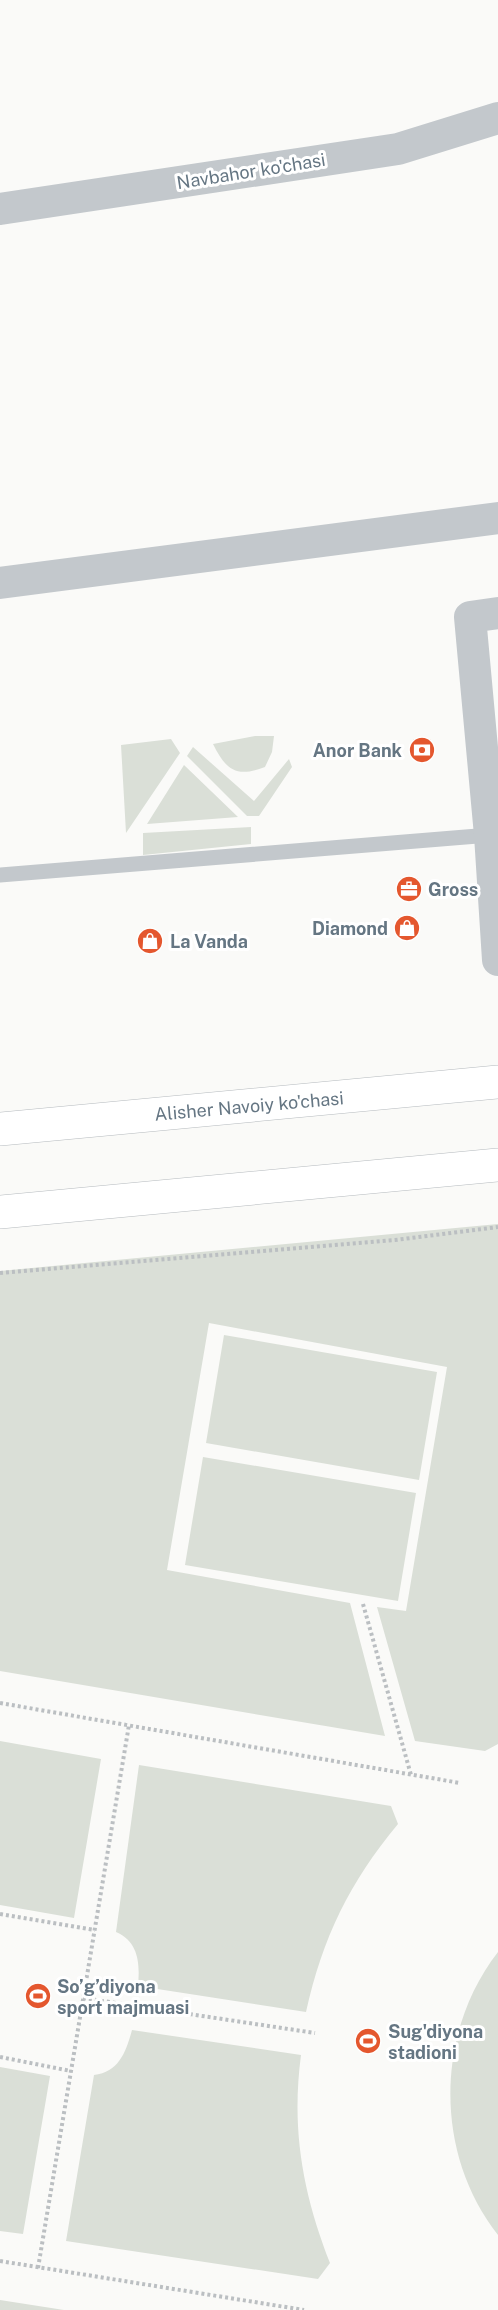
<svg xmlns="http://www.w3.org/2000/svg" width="498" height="2310" font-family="'Public Sans',sans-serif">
<rect width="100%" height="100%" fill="#fafaf8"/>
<path fill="#dadfd7" d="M 255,736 L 274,736 L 272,752 L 265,767 C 236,778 226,770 213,744 Z
M 171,739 L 180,753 L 126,833 L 121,745 Z
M 193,747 L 254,801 L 289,759 L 292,767 L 259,816 L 247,816 L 187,756 Z
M 184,765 L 238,817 L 147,824 Z
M 251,827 L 251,844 L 143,855 L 143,833 Z
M 498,1224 L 498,1744 L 485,1751 L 415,1741 L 377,1607 L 406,1611 L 447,1367 L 209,1323 L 167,1570 L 350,1603 L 385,1736 L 0,1671 L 0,1271 Z
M 224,1335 L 437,1372 L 419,1480 L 206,1443 Z
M 203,1457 L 416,1493 L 398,1601 L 185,1565 Z
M 0,1741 L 101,1759 L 74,1918 L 0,1905 Z
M 139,1765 L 391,1806 L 398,1824 C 349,1883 323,1937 306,2012 L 138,1986 C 140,1964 139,1942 116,1932 Z
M 498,1952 L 498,2235 C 434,2154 435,2033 498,1952 Z
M 132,2030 L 301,2055 C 291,2130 303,2194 330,2263 L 318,2279 L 66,2241 L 94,2075 C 119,2072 126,2052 132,2030 Z
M 0,2067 L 50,2076 L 23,2234 L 0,2231 Z
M 0,2300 L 64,2310 L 0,2310 Z"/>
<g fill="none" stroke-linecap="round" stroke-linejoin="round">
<g stroke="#b5babe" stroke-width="34">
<path id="primary" d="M 0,1129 L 498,1082
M 0,1212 L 498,1165"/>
</g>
<path stroke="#bbbfc2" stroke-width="4" stroke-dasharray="3 3" stroke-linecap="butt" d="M 0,1273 L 395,1240 L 498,1227
M 363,1604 L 411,1775
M 0,1703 L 460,1783
M 0,1914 L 95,1930
M 83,1998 L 315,2033
M 0,2057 L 71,2071
M 0,2261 L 304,2310
M 38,2268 L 129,1725"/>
<path stroke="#c3c8cc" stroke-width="15" d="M 0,875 L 490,835"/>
<path stroke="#c3c8cc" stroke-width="32" d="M 0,209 L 398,149 L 498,118
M 0,583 L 498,518
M 498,613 L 470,617 L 490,835 L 498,960"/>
<use href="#primary" stroke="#fff" stroke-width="33"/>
</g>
<defs>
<g id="bank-disc" transform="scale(1.35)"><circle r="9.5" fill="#e4572e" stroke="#fff"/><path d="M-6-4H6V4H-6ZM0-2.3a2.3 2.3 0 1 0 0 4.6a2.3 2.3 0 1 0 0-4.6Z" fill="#fff"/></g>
<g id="office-disc" transform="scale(1.35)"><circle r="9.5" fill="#e4572e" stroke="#fff"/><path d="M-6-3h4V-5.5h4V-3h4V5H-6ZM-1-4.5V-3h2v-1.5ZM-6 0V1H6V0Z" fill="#fff"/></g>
<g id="shop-disc" transform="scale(1.35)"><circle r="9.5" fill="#e4572e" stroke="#fff"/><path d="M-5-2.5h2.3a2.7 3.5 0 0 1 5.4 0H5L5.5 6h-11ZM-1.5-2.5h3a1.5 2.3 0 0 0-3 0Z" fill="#fff"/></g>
<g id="stadium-disc" transform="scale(1.35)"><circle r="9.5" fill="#e4572e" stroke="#fff"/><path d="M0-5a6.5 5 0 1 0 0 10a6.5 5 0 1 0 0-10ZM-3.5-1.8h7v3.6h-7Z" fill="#fff"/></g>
</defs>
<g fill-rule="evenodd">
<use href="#bank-disc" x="422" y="750"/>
<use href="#office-disc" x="409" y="889"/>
<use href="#shop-disc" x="407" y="928"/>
<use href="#shop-disc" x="150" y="941"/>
<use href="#stadium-disc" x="38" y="1996"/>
<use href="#stadium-disc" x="368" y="2041"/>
</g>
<g text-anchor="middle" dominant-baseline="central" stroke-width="6" stroke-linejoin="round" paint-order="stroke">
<g font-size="18" fill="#657683" stroke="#fff">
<text transform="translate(251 171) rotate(-9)">Navbahor ko'chasi</text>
<text transform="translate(249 1106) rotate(-5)">Alisher Navoiy ko'chasi</text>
</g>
<g font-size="18" font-weight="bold" fill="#657683" stroke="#fff" text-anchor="start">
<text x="402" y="750" text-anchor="end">Anor Bank</text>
<text x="428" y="889">Gross</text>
<text x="388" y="928" text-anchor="end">Diamond</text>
<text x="170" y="941">La Vanda</text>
<text x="57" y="1986">So’g’diyona<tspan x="57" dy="21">sport majmuasi</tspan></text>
<text x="388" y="2031">Sug'diyona<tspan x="388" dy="21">stadioni</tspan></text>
</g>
</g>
</svg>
